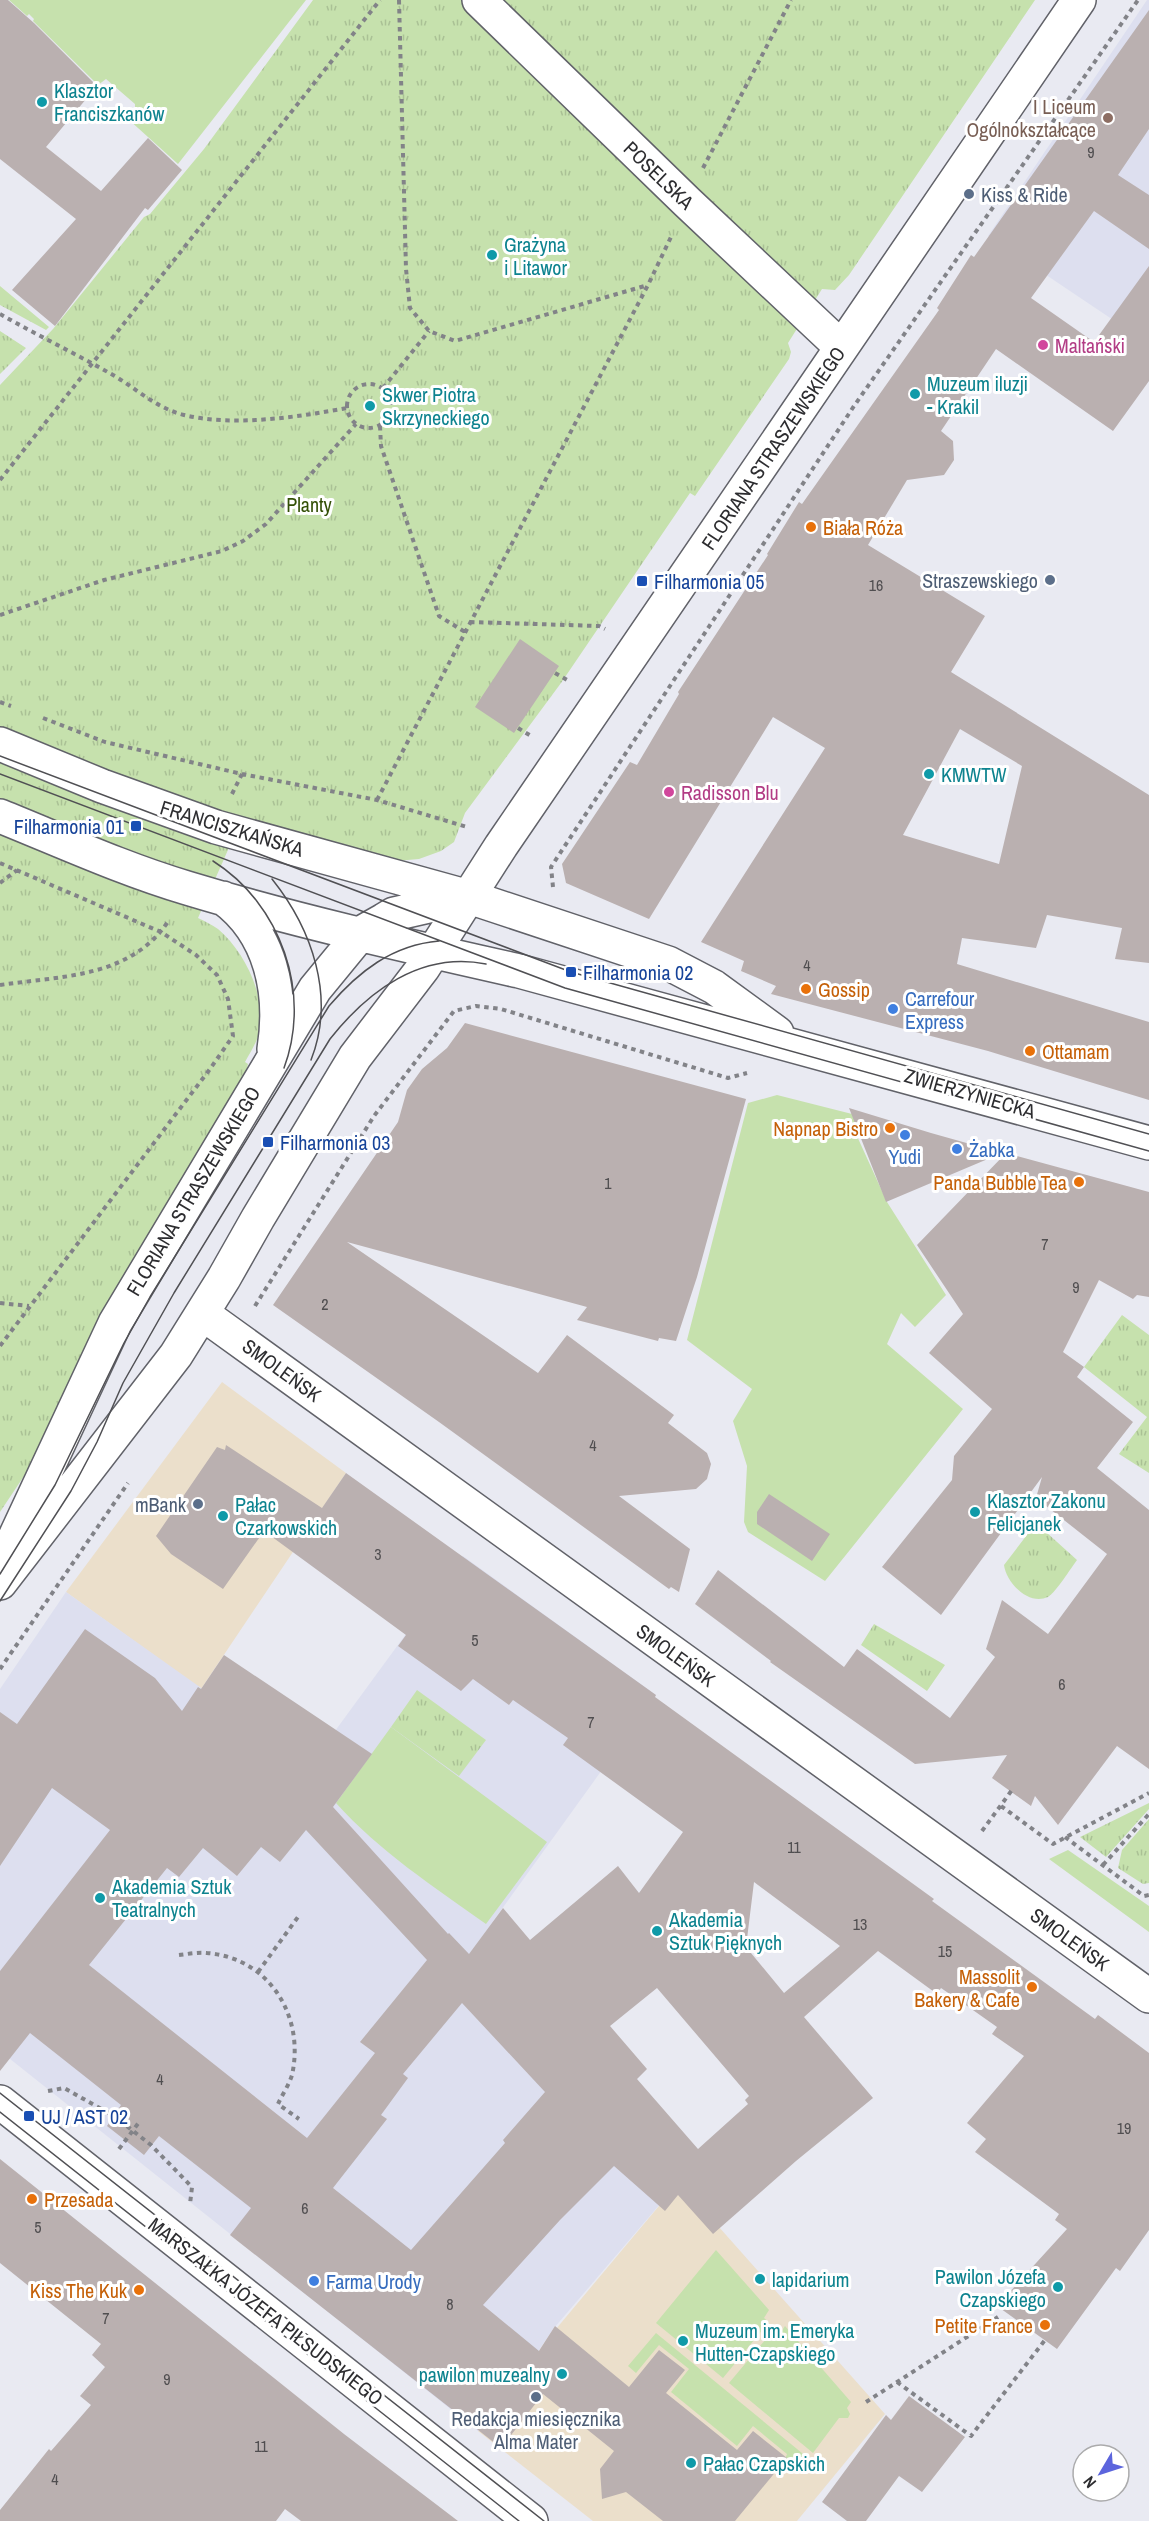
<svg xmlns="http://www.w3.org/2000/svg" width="1149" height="2521" font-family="'Archivo Narrow',sans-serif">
<defs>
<pattern id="grass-tufts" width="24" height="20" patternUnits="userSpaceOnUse" patternTransform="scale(1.5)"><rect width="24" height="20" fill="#c6e1ad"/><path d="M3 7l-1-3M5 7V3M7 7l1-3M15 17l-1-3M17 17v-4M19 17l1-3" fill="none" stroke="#aac195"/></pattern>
</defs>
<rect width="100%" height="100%" fill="#e9eaf2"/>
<path fill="#ebdfcb" d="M 222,1382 L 346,1473 L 201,1689 L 66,1592 Z
M 679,2182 L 885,2414 L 797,2521 L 593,2521 L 478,2431 L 541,2356 L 538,2352 L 554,2328 L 556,2329 Z"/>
<path fill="#dddfef" d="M 1147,0 L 1149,0 L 1149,344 L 988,236 Z
M 463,1556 L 656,1695 L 468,1956 L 679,2182 L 554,2328 L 538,2352 L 541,2355 L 478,2431 L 0,2051 L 0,1689 L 66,1592 L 235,1712 L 305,1772 Z"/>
<path fill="url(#grass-tufts)" d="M 313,0 L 1035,0 L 849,275 L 835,290 L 822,289 L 788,343 L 791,352 L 789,359 L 695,496 L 690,493 L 561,683 L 465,813 L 454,842 L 441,851 L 419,859 L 396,861 L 242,818 L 198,918 C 205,921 212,925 218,929 C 245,952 267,997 259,1033 C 257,1042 250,1053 245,1062 L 248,1064 L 243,1083 L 82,1355 L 26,1473 L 0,1512 L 0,385 L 53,329 L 144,217 L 150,214 L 204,149 Z
M 0,286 L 49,327 L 46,330 L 0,305 Z
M 0,331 L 26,348 L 0,374 Z
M 1122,1315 L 1149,1335 L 1149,1473 L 1119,1454 L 1147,1417 L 1084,1367 Z
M 1036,1523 L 1077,1560 C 1071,1568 1056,1592 1048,1597 C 1028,1606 1006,1582 1004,1565 Z
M 874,1624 L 945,1665 L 927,1691 L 861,1645 Z
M 417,1690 L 486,1740 L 459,1776 L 391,1727 Z
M 1149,1803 L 1149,1809 L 1106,1857 L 1080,1837 Z
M 1149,1819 L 1149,1883 L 1143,1884 L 1118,1868 L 1122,1850 Z"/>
<path fill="#c6e1ad" d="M 9,0 L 306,0 L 178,164 L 128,119 L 135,111 L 135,104 L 106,79 L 98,85 L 33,21 L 34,19 L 29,14 L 27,16 Z
M 777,1095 L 860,1116 L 856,1134 L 887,1202 L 946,1295 L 915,1327 L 901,1313 L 887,1344 L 963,1409 L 825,1581 L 748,1532 L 744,1522 L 747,1466 L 733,1421 L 752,1389 L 687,1340 L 748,1103 Z
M 391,1727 L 547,1842 L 486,1924 C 433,1886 380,1852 336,1803 Z
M 1068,1850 L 1149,1906 L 1149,1932 L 1049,1859 Z
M 716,2250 L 769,2310 L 764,2318 L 769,2322 L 723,2378 L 656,2323 Z
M 785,2326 L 851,2402 L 847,2408 L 850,2414 L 848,2418 L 839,2418 L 813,2453 L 729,2383 L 776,2327 L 781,2332 Z
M 656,2333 L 808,2458 L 799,2470 L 785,2459 L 787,2454 L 753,2426 L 737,2446 L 671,2392 L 689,2369 L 659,2345 L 636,2373 L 628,2366 Z"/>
<path fill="#bab0b0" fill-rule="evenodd" d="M 0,0 L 8,0 L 34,23 L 97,86 L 46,147 L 101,191 L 148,138 L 182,170 L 148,210 L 145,208 L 55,326 L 12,290 L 76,219 L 0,159 Z
M 1149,10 L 1149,129 L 1118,175 L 1149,195 L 1149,249 L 1094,211 L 1031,298 L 1094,342 L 1149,266 L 1149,381 L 1113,431 L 996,349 L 941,431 L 953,441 L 954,460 L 944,475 L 907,480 L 868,545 L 985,616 L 951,672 L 1149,795 L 1149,963 L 1115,959 L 1122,928 L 1047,915 L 1036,948 L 962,938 L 957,964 L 1149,1022 L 1149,1100 L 988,1051 L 771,994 L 776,986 L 741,971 L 744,961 L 701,942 L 825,748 L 773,717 L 649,919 L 566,883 L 562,864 L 630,762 L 637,765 L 679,694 L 678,692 L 768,555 L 767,554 L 799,502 L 802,504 L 939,310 L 937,308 L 971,255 L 974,257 ZM 960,729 L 1022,766 L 999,864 L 903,835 Z
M 520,639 L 559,666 L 514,733 L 475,707 Z
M 465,1023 L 746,1099 L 697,1277 L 676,1341 L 659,1338 L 658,1341 L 577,1320 L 587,1307 L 347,1242 L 538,1373 L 567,1335 L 674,1415 L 668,1423 L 707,1453 L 711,1464 L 707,1479 L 696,1489 L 619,1496 L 690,1549 L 679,1592 L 671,1587 L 669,1589 L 439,1422 L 273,1305 L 398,1122 L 407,1090 L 422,1069 L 447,1048 Z
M 849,1108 L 931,1133 L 1002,1153 L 886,1202 Z
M 1006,1153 L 1149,1192 L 1149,1297 L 1137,1295 L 1133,1299 L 1099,1280 L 1063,1352 L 1084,1367 L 1077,1377 L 1133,1422 L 1097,1468 L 1149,1510 L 1149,1769 L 1117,1746 L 1058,1825 L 1035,1796 L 1031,1806 L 992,1778 L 1007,1755 L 915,1764 L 770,1662 L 771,1661 L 695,1604 L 718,1570 L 844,1667 L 857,1649 L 950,1718 L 995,1657 L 986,1649 L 1002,1600 L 1048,1634 L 1107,1554 L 1036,1498 L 1042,1477 L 941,1615 L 882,1567 L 952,1480 L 954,1456 L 992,1409 L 929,1353 L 963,1314 L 917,1245 Z
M 226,1445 L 322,1508 L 346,1473 L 656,1695 L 655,1697 L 934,1899 L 932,1901 L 1095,2019 L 1098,2015 L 1149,2053 L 1149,2230 L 1120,2271 L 1116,2268 L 1057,2349 L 997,2306 L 1067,2229 L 1055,2220 L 1059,2214 L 975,2152 L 986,2139 L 967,2123 L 1024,2056 L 992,2034 L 997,2027 L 970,2008 L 941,1988 L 937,1994 L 878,1951 L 804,2017 L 873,2098 L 796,2161 L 713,2234 L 678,2195 L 665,2211 L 614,2166 L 560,2220 L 483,2305 L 539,2351 L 555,2326 L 629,2387 L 659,2350 L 685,2370 L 666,2393 L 737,2450 L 753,2431 L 787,2458 L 735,2521 L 663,2521 L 626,2492 L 602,2499 L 600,2469 L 614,2451 L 543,2394 L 501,2448 L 230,2235 L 251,2208 L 159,2136 L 144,2155 L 107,2126 L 121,2105 L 30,2033 L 0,2071 L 0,1971 L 110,1830 L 52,1788 L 0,1866 L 0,1712 L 17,1724 L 85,1629 L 155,1678 L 182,1711 L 198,1687 L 201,1689 L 224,1655 L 372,1754 L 333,1807 L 448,1934 L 449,1933 L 469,1954 L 503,1908 L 530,1940 L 618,1866 L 639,1893 L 683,1832 L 563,1745 L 568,1738 L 513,1700 L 509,1705 L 473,1679 L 461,1691 L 398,1646 L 406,1635 L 264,1531 L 223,1589 L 171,1554 L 156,1536 L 217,1447 L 225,1450 ZM 306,1830 L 427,1960 L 360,2042 L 375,2053 L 307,2138 L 89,1965 L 167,1868 L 179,1877 L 203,1848 L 237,1876 L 261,1847 L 280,1862 ZM 754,1882 L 840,1946 L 784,1993 L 746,1947 ZM 657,1988 L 749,2096 L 745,2100 L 748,2104 L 698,2149 L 637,2079 L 647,2069 L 610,2026 ZM 462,2003 L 545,2092 L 503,2140 L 505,2143 L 411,2250 L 333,2188 L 387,2119 L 381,2115 L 408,2078 L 403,2074 Z
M 769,1494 L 830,1534 L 812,1561 L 757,1524 L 757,1512 Z
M 0,2159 L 344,2434 L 458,2521 L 301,2521 L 285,2509 L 276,2521 L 0,2521 L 0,2510 L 49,2449 L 51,2451 L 91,2405 L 80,2396 L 105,2367 L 92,2355 L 101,2344 L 0,2263 Z
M 909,2396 L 965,2437 L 922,2492 L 899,2476 L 866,2521 L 847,2521 L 822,2502 L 886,2415 L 891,2420 Z"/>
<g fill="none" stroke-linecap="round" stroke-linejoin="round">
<g stroke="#616269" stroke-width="36">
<path id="minor" d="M 479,0 L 687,202 L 841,347
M 0,744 L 102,786 L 216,827 L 469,897 L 668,963 L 714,987 L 777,1033
M 0,816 C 62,841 123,869 187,888 C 296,921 408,946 519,971 L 1149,1143
M 223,898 C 271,933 283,993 274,1049
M 203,1314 L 1149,1996
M 8,1552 L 115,1323 L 315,989 L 361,933 L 384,920 L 394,914 L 464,898
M 0,1583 L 176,1355 L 224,1278 L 258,1218 L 355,1057 L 423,968 L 501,846 L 1079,0
M 0,2102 L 531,2521"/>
</g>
<path stroke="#828388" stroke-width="4" stroke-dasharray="4.5 4.5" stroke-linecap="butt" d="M 399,0 L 406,269 L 410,308 L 429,331 L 455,341 L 648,285
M 703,168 L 791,0
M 0,314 C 37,335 76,354 113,375 C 137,389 156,408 184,415 C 233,427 298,417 347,408
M347 406a22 22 0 1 1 44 0a22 22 0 1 1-44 0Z
M 383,388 L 429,331
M 380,426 L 381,446 L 439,616 L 465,632
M 0,480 L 380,0
M 0,615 L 104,580 L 222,551 L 243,541 L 266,524 L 356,424
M 470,622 L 599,626 L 605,629
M 555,673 L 569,681
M 0,702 L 11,706
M 43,718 L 105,742 L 242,774 L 377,800 L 467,827
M 518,728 L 531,736
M 232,794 L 242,774
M 377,800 L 648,285 L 671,237
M 0,863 L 161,932 L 196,955 L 217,975 L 228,999 L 233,1036 L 210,1069 L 0,1346
M 0,883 L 17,870
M 553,887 L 551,867 L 854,406 L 1138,0
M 0,985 C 61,976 132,978 169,920
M 0,1303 L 29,1306
M 255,1306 L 374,1116 L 454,1011 L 476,1006 L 501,1009 L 728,1078 L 747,1073
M 0,1669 L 128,1483
M 1001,1806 L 1053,1844 L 1149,1793
M 982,1831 L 1012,1790
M 1065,1837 L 1144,1896 L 1149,1895
M 1103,1865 L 1149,1814
M 179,1955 C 188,1954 198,1952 207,1953 C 270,1958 305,2017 292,2075 C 289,2085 282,2095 278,2104 L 299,2119
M 258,1972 L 298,1917
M 48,2091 L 64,2088 L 114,2116 L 151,2145 L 192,2187 L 190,2204
M 119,2149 L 140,2121
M 897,2382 L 971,2436 L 1045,2340
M 866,2402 L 998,2317"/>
<use href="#minor" stroke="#fff" stroke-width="33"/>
<path stroke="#505054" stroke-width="1.5" d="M 0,756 L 571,972 L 1149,1134
M 0,774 L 565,988 L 1149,1151
M 213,861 C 281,904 312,993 284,1068
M 272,879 C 312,929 336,997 311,1060
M 0,1574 L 55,1485 L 124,1343 L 150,1297 L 329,1006 C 358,972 392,945 439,941
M 0,1601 L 71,1491 L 97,1442 L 123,1383 L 174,1293 L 330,1039 C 368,991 421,951 486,964
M 0,2093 L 544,2521
M 0,2112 L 519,2521"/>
</g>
<g fill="#0f9aa8" stroke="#fff" stroke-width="2">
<circle cx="42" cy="102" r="6"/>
<circle cx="492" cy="255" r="6"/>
<circle cx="915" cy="394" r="6"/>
<circle cx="370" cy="406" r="6"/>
<circle cx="929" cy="774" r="6"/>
<circle cx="975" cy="1512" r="6"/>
<circle cx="223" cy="1516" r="6"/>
<circle cx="100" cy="1898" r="6"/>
<circle cx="657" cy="1931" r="6"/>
<circle cx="760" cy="2279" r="6"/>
<circle cx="1058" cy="2287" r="6"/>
<circle cx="683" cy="2341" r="6"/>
<circle cx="562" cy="2374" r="6"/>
<circle cx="691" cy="2463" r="6"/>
</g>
<circle fill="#8d6e63" stroke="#fff" stroke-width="2" cx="1108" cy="118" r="6"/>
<g fill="#5c6f8a" stroke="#fff" stroke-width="2">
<circle cx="969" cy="194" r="6"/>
<circle cx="1050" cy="580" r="6"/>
<circle cx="198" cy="1504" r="6"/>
<circle cx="536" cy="2397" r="6"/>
</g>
<g fill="#d1479c" stroke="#fff" stroke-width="2">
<circle cx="1043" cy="345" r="6"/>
<circle cx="669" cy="792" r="6"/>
</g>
<g fill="#e8710a" stroke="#fff" stroke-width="2">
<circle cx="811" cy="527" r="6"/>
<circle cx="806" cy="989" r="6"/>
<circle cx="1030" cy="1051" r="6"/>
<circle cx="890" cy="1128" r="6"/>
<circle cx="1079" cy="1182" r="6"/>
<circle cx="1032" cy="1987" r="6"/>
<circle cx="32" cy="2199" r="6"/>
<circle cx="139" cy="2290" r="6"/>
<circle cx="1045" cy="2325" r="6"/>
</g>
<g fill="#1a4fb4" stroke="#fff" stroke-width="2">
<rect x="636" y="575" width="12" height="12" rx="3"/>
<rect x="130" y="820" width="12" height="12" rx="3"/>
<rect x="565" y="966" width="12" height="12" rx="3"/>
<rect x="262" y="1136" width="12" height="12" rx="3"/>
<rect x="23" y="2110" width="12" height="12" rx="3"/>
</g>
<g fill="#3f7fe0" stroke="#fff" stroke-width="2">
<circle cx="893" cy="1009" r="6"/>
<circle cx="905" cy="1135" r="6"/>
<circle cx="957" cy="1149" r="6"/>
<circle cx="314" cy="2281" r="6"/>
</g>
<g text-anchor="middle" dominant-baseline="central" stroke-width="6" stroke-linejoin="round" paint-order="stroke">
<g font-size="16" fill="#504e50">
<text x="1091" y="152">9</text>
<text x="876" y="585">16</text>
<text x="807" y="965">4</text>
<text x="608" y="1183">1</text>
<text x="1045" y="1244">7</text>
<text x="1076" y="1287">9</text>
<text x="325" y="1304">2</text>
<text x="593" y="1445">4</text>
<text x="378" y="1554">3</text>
<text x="475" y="1640">5</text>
<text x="1062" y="1684">6</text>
<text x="591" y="1722">7</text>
<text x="794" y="1847">11</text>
<text x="860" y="1924">13</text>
<text x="945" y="1951">15</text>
<text x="160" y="2079">4</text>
<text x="1124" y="2128">19</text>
<text x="305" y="2208">6</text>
<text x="38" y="2227">5</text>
<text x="450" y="2304">8</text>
<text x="106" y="2318">7</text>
<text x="167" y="2379">9</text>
<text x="261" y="2446">11</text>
<text x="55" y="2479">4</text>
</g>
<g font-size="20" fill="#0d838f" stroke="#fff" text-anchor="start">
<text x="54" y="90">Klasztor<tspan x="54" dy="23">Franciszkanów</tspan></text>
<text x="504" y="244">Grażyna<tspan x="504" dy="23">i Litawor</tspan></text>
<text x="927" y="383">Muzeum iluzji<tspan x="927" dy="23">- Krakil</tspan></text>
<text x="382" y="394">Skwer Piotra<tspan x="382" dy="23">Skrzyneckiego</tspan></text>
<text x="941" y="774">KMWTW</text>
<text x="987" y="1500">Klasztor Zakonu<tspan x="987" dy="23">Felicjanek</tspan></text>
<text x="235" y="1504">Pałac<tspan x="235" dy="23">Czarkowskich</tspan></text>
<text x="112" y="1886">Akademia Sztuk<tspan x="112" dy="23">Teatralnych</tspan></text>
<text x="669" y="1919">Akademia<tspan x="669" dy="23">Sztuk Pięknych</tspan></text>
<text x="1046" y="2276" text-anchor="end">Pawilon Józefa<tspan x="1046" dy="23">Czapskiego</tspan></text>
<text x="772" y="2279">lapidarium</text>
<text x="695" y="2330">Muzeum im. Emeryka<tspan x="695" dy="23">Hutten-Czapskiego</tspan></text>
<text x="550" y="2374" text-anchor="end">pawilon muzealny</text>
<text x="703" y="2463">Pałac Czapskich</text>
</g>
<g font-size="20" fill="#785e54" stroke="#fff" text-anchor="end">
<text x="1096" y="106">I Liceum<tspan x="1096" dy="23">Ogólnokształcące</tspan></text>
</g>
<g font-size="20" fill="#2d2d30" stroke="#fff">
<text transform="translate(659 175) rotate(44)">POSELSKA</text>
<text transform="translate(773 448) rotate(-56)">FLORIANA STRASZEWSKIEGO</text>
<text transform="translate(232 828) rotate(17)">FRANCISZKAŃSKA</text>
<text transform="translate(970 1093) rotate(16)">ZWIERZYNIECKA</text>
<text transform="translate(193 1191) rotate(-59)">FLORIANA STRASZEWSKIEGO</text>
<text transform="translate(282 1370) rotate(36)">SMOLEŃSK</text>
<text transform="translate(676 1655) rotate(36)">SMOLEŃSK</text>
<text transform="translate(1070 1939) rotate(36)">SMOLEŃSK</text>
<text transform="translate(266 2311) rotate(38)">MARSZAŁKA JÓZEFA PIŁSUDSKIEGO</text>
</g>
<g font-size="20" fill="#4e5e75" stroke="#fff" text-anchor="end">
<text x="981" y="194" text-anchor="start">Kiss &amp; Ride</text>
<text x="1038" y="580">Straszewskiego</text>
<text x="186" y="1504">mBank</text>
<text x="536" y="2418" text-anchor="middle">Redakcja miesięcznika<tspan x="536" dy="23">Alma Mater</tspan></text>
</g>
<g font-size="20" fill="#b23c85" stroke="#fff" text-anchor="start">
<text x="1055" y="345">Maltański</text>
<text x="681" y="792">Radisson Blu</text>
</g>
<g font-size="20" fill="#335006" stroke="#fff">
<text x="309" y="504">Planty</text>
</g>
<g font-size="20" fill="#c56008" stroke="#fff" text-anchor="end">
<text x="823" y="527" text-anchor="start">Biała Róża</text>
<text x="818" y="989" text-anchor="start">Gossip</text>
<text x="1042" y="1051" text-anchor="start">Ottamam</text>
<text x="878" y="1128">Napnap Bistro</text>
<text x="1067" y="1182">Panda Bubble Tea</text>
<text x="1020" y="1976">Massolit<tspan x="1020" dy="23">Bakery &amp; Cafe</tspan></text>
<text x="44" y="2199" text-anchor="start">Przesada</text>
<text x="127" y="2290">Kiss The Kuk</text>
<text x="1033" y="2325">Petite France</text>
</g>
<g font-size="20" fill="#164399" stroke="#fff" text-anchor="start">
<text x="654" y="581">Filharmonia 05</text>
<text x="124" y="826" text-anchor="end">Filharmonia 01</text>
<text x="583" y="972">Filharmonia 02</text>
<text x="280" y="1142">Filharmonia 03</text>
<text x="41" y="2116">UJ / AST 02</text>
</g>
<g font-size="20" fill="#366cbe" stroke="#fff" text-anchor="start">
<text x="905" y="998">Carrefour<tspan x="905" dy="23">Express</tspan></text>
<text x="969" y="1149">Żabka</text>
<text x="905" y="1156" text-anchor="middle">Yudi</text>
<text x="326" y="2281">Farma Urody</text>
</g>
</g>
<g transform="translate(1101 2473) rotate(231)"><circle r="28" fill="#ffffff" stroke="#ababac" stroke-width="1.5"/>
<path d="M0-4.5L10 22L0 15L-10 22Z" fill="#5c65dd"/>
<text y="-9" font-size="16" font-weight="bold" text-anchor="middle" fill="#2d2d30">N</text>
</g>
</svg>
